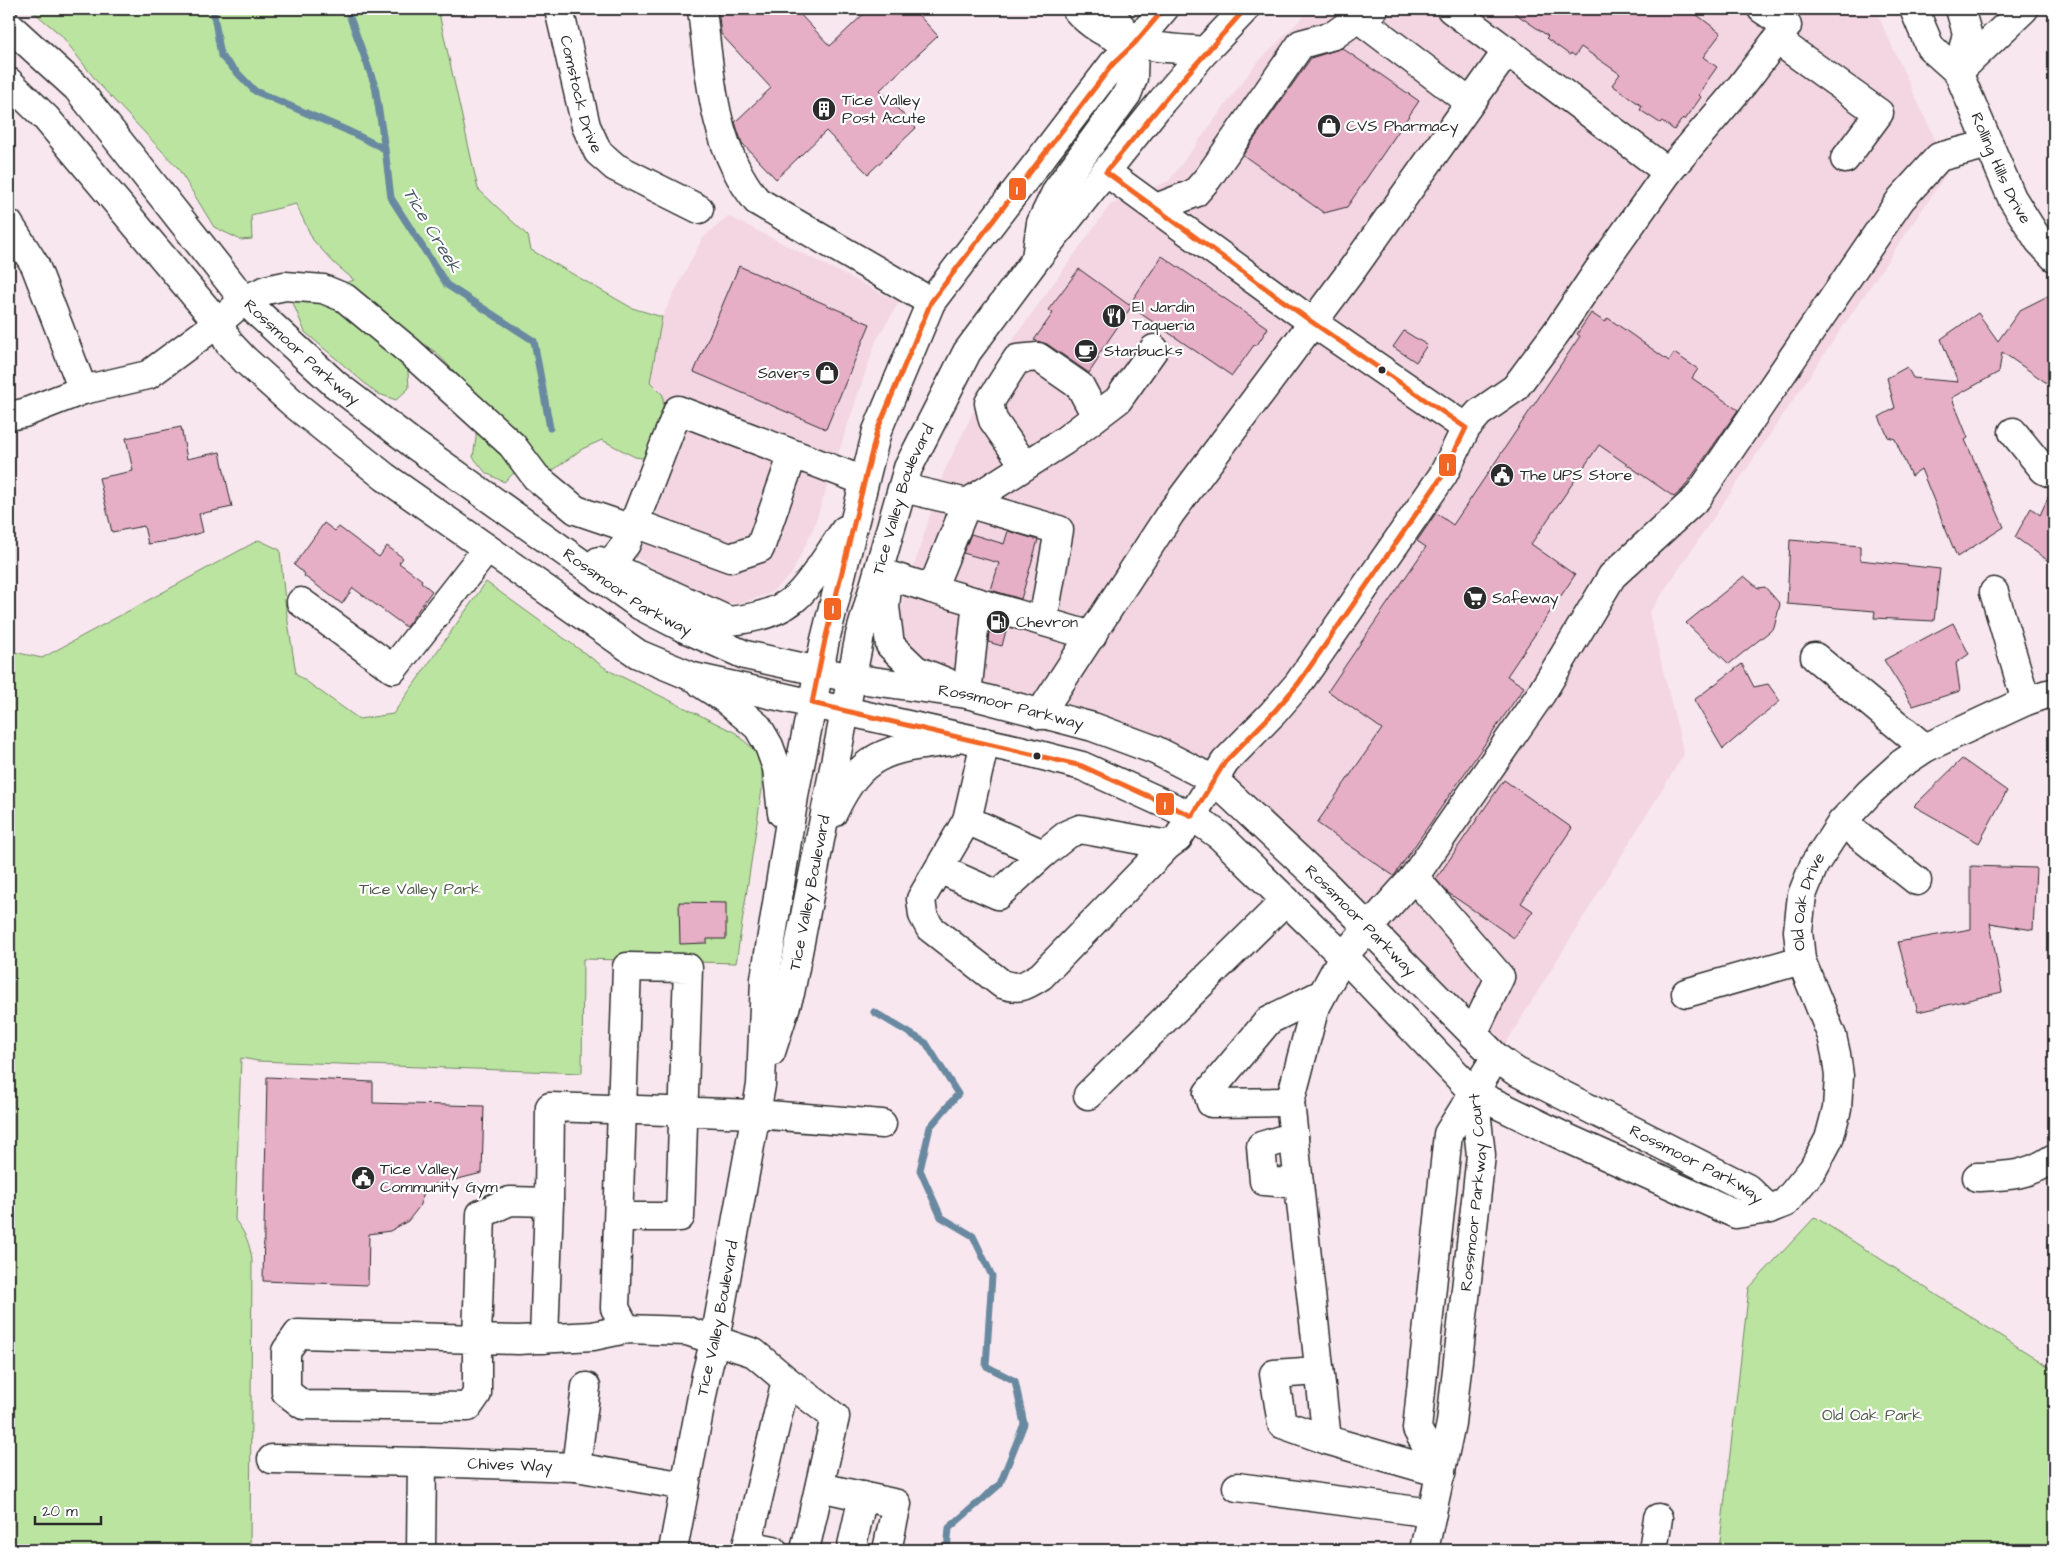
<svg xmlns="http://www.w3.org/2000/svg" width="2063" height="1559" font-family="'Architects Daughter',sans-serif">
<rect width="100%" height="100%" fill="#f8e7ee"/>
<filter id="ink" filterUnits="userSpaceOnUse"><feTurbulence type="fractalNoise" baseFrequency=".02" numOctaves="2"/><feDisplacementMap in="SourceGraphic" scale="10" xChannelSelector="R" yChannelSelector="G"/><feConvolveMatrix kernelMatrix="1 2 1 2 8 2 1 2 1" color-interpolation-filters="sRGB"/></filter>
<g filter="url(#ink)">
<path fill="#f3d6e2" d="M 1311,9 L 1875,9 L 1949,170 L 1649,613 L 1684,754 L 1490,1069 L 1222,778 L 1047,703 L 911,657 L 897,620 L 943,474 L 999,359 L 1110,205 L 1169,181 L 1255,65 Z
M 728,216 L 899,302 L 876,341 L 813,529 L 791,575 L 770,593 L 742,603 L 718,604 L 685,588 L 611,541 L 638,490 L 660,390 L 650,382 L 662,317 L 702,239 Z"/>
<path fill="#bbe4a1" stroke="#738866" d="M 30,9 L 438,9 L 478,189 L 528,236 L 531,250 L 632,308 L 662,317 L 650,382 L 663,395 C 665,417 655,438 649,459 L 635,457 L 602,440 L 582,449 L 552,471 L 515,472 L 504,482 L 486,473 L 473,457 L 476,438 L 477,396 L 437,353 L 419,341 L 408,372 L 409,388 L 396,400 L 376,393 L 305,332 L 293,303 L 354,280 L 334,263 L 313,240 L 296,204 L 251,215 L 252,239 L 241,240 L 214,227 L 178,168 L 98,83 L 61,35 Z
M 259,540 L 280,550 L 285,602 L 296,674 L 359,719 L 393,714 L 486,582 L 608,670 L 736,733 L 756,752 L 762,766 L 762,789 L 736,963 L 583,959 L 582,1073 L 258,1061 L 241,1058 L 235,1220 C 245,1232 250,1244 252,1260 L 250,1550 L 9,1550 L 9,651 L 42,658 Z
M 1815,1217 L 2054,1370 L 2054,1550 L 1719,1550 L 1749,1288 Z"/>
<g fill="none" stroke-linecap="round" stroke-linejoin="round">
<path stroke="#6989a1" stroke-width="7" d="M 213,9 L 221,56 L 255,91 L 346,130 L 385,149 L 391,198 L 447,285 L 534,341 L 550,428
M 347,9 L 375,86 L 385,149
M 874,1012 L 926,1043 L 958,1094 L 930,1127 L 920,1170 L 941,1217 L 973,1236 L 992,1276 L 986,1366 L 1015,1381 L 1024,1424 L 1000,1484 L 949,1528 L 947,1550"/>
</g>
<path fill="#e6afc6" stroke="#2b2b2b" d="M 718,9 L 795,9 L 830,46 L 869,9 L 913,9 L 938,36 L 880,90 L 916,128 L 868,174 L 826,131 L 776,179 L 742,143 L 735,122 L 771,88 L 721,34 Z
M 1509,9 L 1689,9 L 1721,33 L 1703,57 L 1717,67 L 1705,84 L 1699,95 L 1701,97 L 1685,120 L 1683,118 L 1674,130 L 1662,121 L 1660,123 L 1640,110 L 1642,106 L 1612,85 L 1620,74 L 1581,47 L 1575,56 L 1571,53 L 1570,55 L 1546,38 L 1548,36 Z
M 1342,48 L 1419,101 L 1347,207 L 1324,213 L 1243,155 L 1311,58 Z
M 1162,256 L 1268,328 L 1257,345 L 1254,345 L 1232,376 L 1131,307 L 1097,357 L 1099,358 L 1089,373 L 1047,344 L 1034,340 L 1053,313 L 1048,310 L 1079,269 L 1129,305 Z
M 739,266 L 870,324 L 826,429 L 694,372 Z
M 2054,293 L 2054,388 L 2002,352 L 1999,372 L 1952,398 L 1968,438 L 1965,440 L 2004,527 L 1957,557 L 1921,469 L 1911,476 L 1895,439 L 1888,437 L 1879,417 L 1895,408 L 1887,378 L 1907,367 L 1913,378 L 1958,382 L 1941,339 L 1978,313 L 1998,341 L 2020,310 Z
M 1591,313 L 1605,322 L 1608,318 L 1669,361 L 1674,353 L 1698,369 L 1692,378 L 1738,410 L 1683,489 L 1674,497 L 1599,445 L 1531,544 L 1575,575 L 1507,676 L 1524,687 L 1394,876 L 1317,823 L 1382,729 L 1328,691 L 1426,547 L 1417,541 L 1436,513 L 1453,525 L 1580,336 L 1577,334 Z
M 1404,331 L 1427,345 L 1416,362 L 1393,347 Z
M 181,427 L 187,459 L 220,452 L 232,507 L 199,514 L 203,532 L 175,540 L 148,544 L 144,526 L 112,532 L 99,478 L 133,471 L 126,438 Z
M 2052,489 L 2054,489 L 2054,565 L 2015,537 L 2031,508 L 2040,515 Z
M 324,523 L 335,531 L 339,527 L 379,557 L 387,546 L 403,558 L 399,563 L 422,580 L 421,582 L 432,591 L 406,627 L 353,588 L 342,604 L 304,576 L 305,574 L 294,565 Z
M 1008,531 L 1038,540 L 1021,599 L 991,590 L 999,563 L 963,553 L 971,534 L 1004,544 Z
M 1790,540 L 1860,546 L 1860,560 L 1940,569 L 1934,621 L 1874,618 L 1875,611 L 1787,604 Z
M 1744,576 L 1758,588 L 1765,587 L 1780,604 L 1774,628 L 1729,664 L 1686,623 Z
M 990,622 L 1007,627 L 1002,646 L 988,642 Z
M 1953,623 L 1969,654 L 1956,663 L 1960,691 L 1913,706 L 1884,660 Z
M 1742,664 L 1754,687 L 1768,684 L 1780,701 L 1723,749 L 1694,700 Z
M 1962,759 L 2007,791 L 1979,843 L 1914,806 Z
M 1504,780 L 1572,828 L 1521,903 L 1533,911 L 1514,938 L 1447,892 L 1436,879 Z
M 1971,866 L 2036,868 L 2033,930 L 1990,923 L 2002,992 L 1918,1012 L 1898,942 L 1971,929 Z
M 679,902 L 726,903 L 726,939 L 707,939 L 707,943 L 680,944 Z
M 267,1077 L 373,1082 L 373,1103 L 484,1106 L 482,1173 L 426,1187 L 419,1207 L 408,1221 L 390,1231 L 369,1234 L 368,1285 L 263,1281 Z"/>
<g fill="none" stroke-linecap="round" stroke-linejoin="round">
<g stroke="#2b2b2b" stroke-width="31">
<g id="minor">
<path id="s1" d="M 559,9 L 586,126 L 598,152 L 615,167 L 699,209"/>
<path d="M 702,9 C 710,75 713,148 757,201 L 931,302"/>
<path d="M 1076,9 C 1110,48 1157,47 1205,51"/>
<path d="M 1374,9 L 1363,22 L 1469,102"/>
<path d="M 1451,9 L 1668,172"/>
<path id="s2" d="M 1914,9 L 1930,47 L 1958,72 L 2012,198 L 2039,241 L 2054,257"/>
<path id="s3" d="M 9,26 L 77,88 L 244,300 L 335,384 L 412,443 L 641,606 L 682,627 L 745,655 L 851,678 L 967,694 L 1093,727 L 1155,750 L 1214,780 L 1325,884 L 1496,1057 L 1515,1071 L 1747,1188 L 1769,1209"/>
<path d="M 1777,40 L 1879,113 L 1845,159"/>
<path d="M 1958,72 L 2024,9"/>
<path d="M 1958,72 L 1967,33 L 1960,9"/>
<path id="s4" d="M 9,82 L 46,118 L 218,323 L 229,343 L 245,360 L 294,404 L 385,477 L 638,654 L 693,677 L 1024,751 L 1082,766 L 1192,816 L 1220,836 L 1354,967 L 1474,1093 L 1569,1139 L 1736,1214 L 1769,1209 L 1785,1203 L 1813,1169 L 1829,1139 L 1837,1109 L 1839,1076 L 1836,1054 L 1832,1036 L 1801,960 L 1798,931 L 1802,895 L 1814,865 L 1842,822 L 1869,793 L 1901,764 L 1925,748 L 2026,701 L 2047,694 L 2054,693"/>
<path d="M 1106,172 L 1312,322 L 1466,428"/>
<path d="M 1156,208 L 1195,193 L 1208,178 L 1301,44 L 1334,35 L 1348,25 L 1354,9"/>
<path d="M 9,224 L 35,265 L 83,390"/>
<path d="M 1036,258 L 1041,223 L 1057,190 L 1127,94 L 1133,78 L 1134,44 L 1108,9"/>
<path d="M 9,416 L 24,413 L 83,390 L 148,375 L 218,323 L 244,300 L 266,290 L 285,286 L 323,289 L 345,298 L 409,351 L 512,445 L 536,477 L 576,510 L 632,529"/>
<path d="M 2013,432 L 2044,470 L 2054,474"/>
<path d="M 1025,466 L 993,420 L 989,403 L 1017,359 L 1038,357 L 1080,386 L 1096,416"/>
<path d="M 903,488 L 967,503 L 1064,441 L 1118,400 L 1154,349"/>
<path d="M 634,523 L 730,558 L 760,548 L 793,454"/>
<path d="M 599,561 L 729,621 C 751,619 776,614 794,599 C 812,584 831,550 845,530"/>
<path d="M 888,575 L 932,589"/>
<path d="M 888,577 L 885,607 L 890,645 L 916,670 L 946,682"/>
<path d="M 600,578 L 626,544 L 678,410 L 864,481"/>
<path d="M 1994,592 L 2026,701"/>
<path d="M 301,602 L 393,669 L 487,549"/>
<path d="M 1043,621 L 1059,530 L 967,503 L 932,589 L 1092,636"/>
<path d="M 1815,657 L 1925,748"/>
<path d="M 702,684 L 725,699 L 758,727 L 769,746 L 777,768 L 782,813"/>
<path d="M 967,694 L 977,602"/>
<path d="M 1041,715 L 1047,703 L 1170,514 L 1349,274 L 1507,51"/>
<path d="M 833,813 C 862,751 888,749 951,741"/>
<path d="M 967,820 L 985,742"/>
<path d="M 1842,822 L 1917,881"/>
<path d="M 1043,854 L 1068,834 L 1080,829 L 1168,845 L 1178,838 L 1225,762 L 1273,713 L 1298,684 L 1443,475 L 1466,428 L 1479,413 L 1515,388 L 1558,330 L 1597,272 L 1668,172 L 1742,85 L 1787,26 L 1762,9"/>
<path d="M 939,869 L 998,895 L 1043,854 L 967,820 L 921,899 L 923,915 L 930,928 L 1002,984 C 1020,990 1025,986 1041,976 L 1168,845"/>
<path d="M 1414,877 L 1500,977 L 1473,1034"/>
<path d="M 1686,993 L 1801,960"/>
<path id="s5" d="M 771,1052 L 790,993 L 860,635 L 908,468 L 967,352 L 1036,259 L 1162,101 L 1205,51 L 1245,9"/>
<path d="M 1088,1095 L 1286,900"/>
<path d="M 1290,1102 L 1211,1103 L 1208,1093 L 1269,1020 L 1322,994"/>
<path d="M 1294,1136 L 1261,1146 L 1264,1181 L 1299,1184"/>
<path d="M 1977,1177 C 2007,1176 2028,1176 2054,1158"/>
<path d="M 549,1202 L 550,1107 L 755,1114 L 882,1124"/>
<path d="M 619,1217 L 680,1217 L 688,968 L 627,967 L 615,1308 L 626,1329"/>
<path d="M 544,1339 L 549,1202 L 510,1201 L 481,1214 L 477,1339 L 477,1394 L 468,1407 L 303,1405 L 286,1392 L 286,1351 L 298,1334 L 518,1340 L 593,1336 L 626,1329 L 687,1331 L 754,1353 L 786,1380 L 746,1550"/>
<path d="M 1319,1371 L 1274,1374 L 1282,1424 L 1327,1440 L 1441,1473"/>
<path d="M 786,1380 L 835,1417 L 805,1550"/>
<path d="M 1327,1440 L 1290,1102 L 1314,1010 L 1343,956 L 1414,877 L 1541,694 L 1612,576 L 1697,498 L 1901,199 L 1939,157 L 1989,144"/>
<path d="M 272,1459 L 422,1462"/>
<path d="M 576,1467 L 586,1387"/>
<path d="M 1441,1473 L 1417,1429 L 1448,1134 L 1496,1057"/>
<path d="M 820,1487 L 897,1504 L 887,1550"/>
<path d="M 1237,1487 L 1432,1513"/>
<path d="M 748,1545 L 773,1550"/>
<path id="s6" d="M 421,1550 L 422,1462 L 576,1467 L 685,1486"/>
<path id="s7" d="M 673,1550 L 706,1375 L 715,1339 L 761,1085 L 765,979 L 795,790 L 825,640 L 877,431 L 931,302 L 1113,64 L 1134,44 L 1164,9"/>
<path d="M 851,1550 L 863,1496"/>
<path id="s8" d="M 1424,1550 L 1451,1423 L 1481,1155 L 1474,1093"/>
<path d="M 1653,1550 L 1658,1518"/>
</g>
</g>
<use href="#minor" stroke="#fff" stroke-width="28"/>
<g stroke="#fff" stroke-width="9">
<path id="bus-1" d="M 1164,9 L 1134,44 L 1113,64 L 931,302 L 877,431 L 825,640 L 812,703 L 1082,766 L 1192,816 L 1225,762 L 1273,713 L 1298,684 L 1443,475 L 1466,428 L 1312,322 L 1106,172 L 1174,89 L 1245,9"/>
</g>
<use href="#bus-1" stroke="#f26522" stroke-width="5"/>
</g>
</g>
<defs>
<g id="building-disc" transform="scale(1.25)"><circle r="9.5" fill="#2b2b2b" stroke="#fff"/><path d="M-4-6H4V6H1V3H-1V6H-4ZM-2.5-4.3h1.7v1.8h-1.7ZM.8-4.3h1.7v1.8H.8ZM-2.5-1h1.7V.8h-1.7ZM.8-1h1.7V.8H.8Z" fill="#fff"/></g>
<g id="shop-disc" transform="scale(1.25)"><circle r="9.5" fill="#2b2b2b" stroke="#fff"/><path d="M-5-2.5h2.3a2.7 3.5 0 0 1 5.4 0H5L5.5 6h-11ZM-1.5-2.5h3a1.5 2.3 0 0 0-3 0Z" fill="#fff"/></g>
<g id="restaurant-disc" transform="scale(1.25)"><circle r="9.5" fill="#2b2b2b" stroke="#fff"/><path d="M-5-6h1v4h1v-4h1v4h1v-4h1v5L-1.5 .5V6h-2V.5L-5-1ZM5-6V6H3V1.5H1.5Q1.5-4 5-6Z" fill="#fff"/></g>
<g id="cafe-disc" transform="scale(1.25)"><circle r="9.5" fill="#2b2b2b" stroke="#fff"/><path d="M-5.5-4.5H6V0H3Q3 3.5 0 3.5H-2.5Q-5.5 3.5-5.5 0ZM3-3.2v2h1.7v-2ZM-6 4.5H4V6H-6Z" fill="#fff"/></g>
<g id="civic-disc" transform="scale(1.25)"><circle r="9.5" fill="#2b2b2b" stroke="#fff"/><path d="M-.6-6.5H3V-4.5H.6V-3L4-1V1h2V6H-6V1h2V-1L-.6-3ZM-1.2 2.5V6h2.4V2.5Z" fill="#fff"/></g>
<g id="supermarket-disc" transform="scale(1.25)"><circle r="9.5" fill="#2b2b2b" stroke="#fff"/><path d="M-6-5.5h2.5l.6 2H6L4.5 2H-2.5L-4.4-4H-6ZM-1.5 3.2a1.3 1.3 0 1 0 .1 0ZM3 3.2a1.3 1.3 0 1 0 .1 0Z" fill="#fff"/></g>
<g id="fuel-disc" transform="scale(1.25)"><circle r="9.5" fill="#2b2b2b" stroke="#fff"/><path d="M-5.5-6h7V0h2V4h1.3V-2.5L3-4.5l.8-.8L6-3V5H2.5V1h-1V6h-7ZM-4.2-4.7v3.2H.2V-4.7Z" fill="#fff"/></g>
</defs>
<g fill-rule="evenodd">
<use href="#building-disc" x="824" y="109"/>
<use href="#shop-disc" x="1329" y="126"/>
<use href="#restaurant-disc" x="1114" y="316"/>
<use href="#cafe-disc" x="1086" y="351"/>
<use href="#shop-disc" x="827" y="373"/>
<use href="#civic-disc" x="1502" y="475"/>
<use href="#supermarket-disc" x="1475" y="598"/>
<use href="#fuel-disc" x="998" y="622"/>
<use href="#civic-disc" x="363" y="1178"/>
</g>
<g fill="#2b2b2b" stroke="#fff" stroke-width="2">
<circle cx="1382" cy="370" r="4.5"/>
<circle cx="1037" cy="756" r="4.5"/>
</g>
<g text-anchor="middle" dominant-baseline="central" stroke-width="4.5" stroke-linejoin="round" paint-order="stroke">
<g font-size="16" fill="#2b2b2b" stroke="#fff">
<text stroke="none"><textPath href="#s1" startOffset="88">Comstock Drive</textPath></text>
<text stroke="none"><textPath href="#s2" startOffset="184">Rolling Hills Drive</textPath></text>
<text stroke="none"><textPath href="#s3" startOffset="440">Rossmoor Parkway</textPath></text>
<text stroke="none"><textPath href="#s5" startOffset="569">Tice Valley Boulevard</textPath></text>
<text stroke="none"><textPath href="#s3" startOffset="845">Rossmoor Parkway</textPath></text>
<text stroke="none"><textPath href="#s3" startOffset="1250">Rossmoor Parkway</textPath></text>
<text stroke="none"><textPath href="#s5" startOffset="164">Tice Valley Boulevard</textPath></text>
<text stroke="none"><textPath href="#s4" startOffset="2496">Old Oak Drive</textPath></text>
<text stroke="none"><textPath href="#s3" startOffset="1670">Rossmoor Parkway</textPath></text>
<text stroke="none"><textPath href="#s3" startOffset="2090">Rossmoor Parkway</textPath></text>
<text stroke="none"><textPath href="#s8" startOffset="362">Rossmoor Parkway Court</textPath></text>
<text stroke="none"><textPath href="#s7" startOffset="236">Tice Valley Boulevard</textPath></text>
<text stroke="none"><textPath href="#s6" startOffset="176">Chives Way</textPath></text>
</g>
<g font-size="16" fill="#2b2b2b" stroke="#fff" text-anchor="start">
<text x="842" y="100">Tice Valley<tspan x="842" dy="18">Post Acute</tspan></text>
<text x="1346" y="126">CVS Pharmacy</text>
<text x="1132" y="307">El Jardin<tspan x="1132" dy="18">Taqueria</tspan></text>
<text x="1104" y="351">Starbucks</text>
<text x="810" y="373" text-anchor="end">Savers</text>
<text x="1520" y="475">The UPS Store</text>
<text x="1492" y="598">Safeway</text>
<text x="1016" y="622">Chevron</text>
<text x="380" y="1169">Tice Valley<tspan x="380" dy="18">Community Gym</tspan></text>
</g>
<g font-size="16" fill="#4f5948" stroke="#fff">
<text x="420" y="889">Tice Valley Park</text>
<text x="1872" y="1415">Old Oak Park</text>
</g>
<g font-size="18" font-style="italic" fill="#4a5a66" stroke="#fff">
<text transform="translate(432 230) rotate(59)">Tice Creek</text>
</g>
</g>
<g stroke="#fff" stroke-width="2">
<rect x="1008" y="177" width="19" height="24" rx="5" fill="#f26522"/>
<rect x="1438" y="453" width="19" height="24" rx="5" fill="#f26522"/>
<rect x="823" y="597" width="19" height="24" rx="5" fill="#f26522"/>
<rect x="1155" y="792" width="20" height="24" rx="5" fill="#f26522"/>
</g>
<g font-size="14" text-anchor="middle" font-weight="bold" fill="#fff">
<text x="1017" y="194">1</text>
<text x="1448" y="470">1</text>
<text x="833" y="613">1</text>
<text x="1165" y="809">1</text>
</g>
<rect width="2063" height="1559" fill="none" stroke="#fff" stroke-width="30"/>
<rect x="15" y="15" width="2033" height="1529" fill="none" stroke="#2b2b2b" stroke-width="2" filter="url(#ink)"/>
<path d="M35 1516v8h66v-8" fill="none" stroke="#2b2b2b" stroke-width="2.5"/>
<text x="42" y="1516" font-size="15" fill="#2b2b2b" stroke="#ffffff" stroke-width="4" paint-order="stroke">20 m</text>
</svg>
